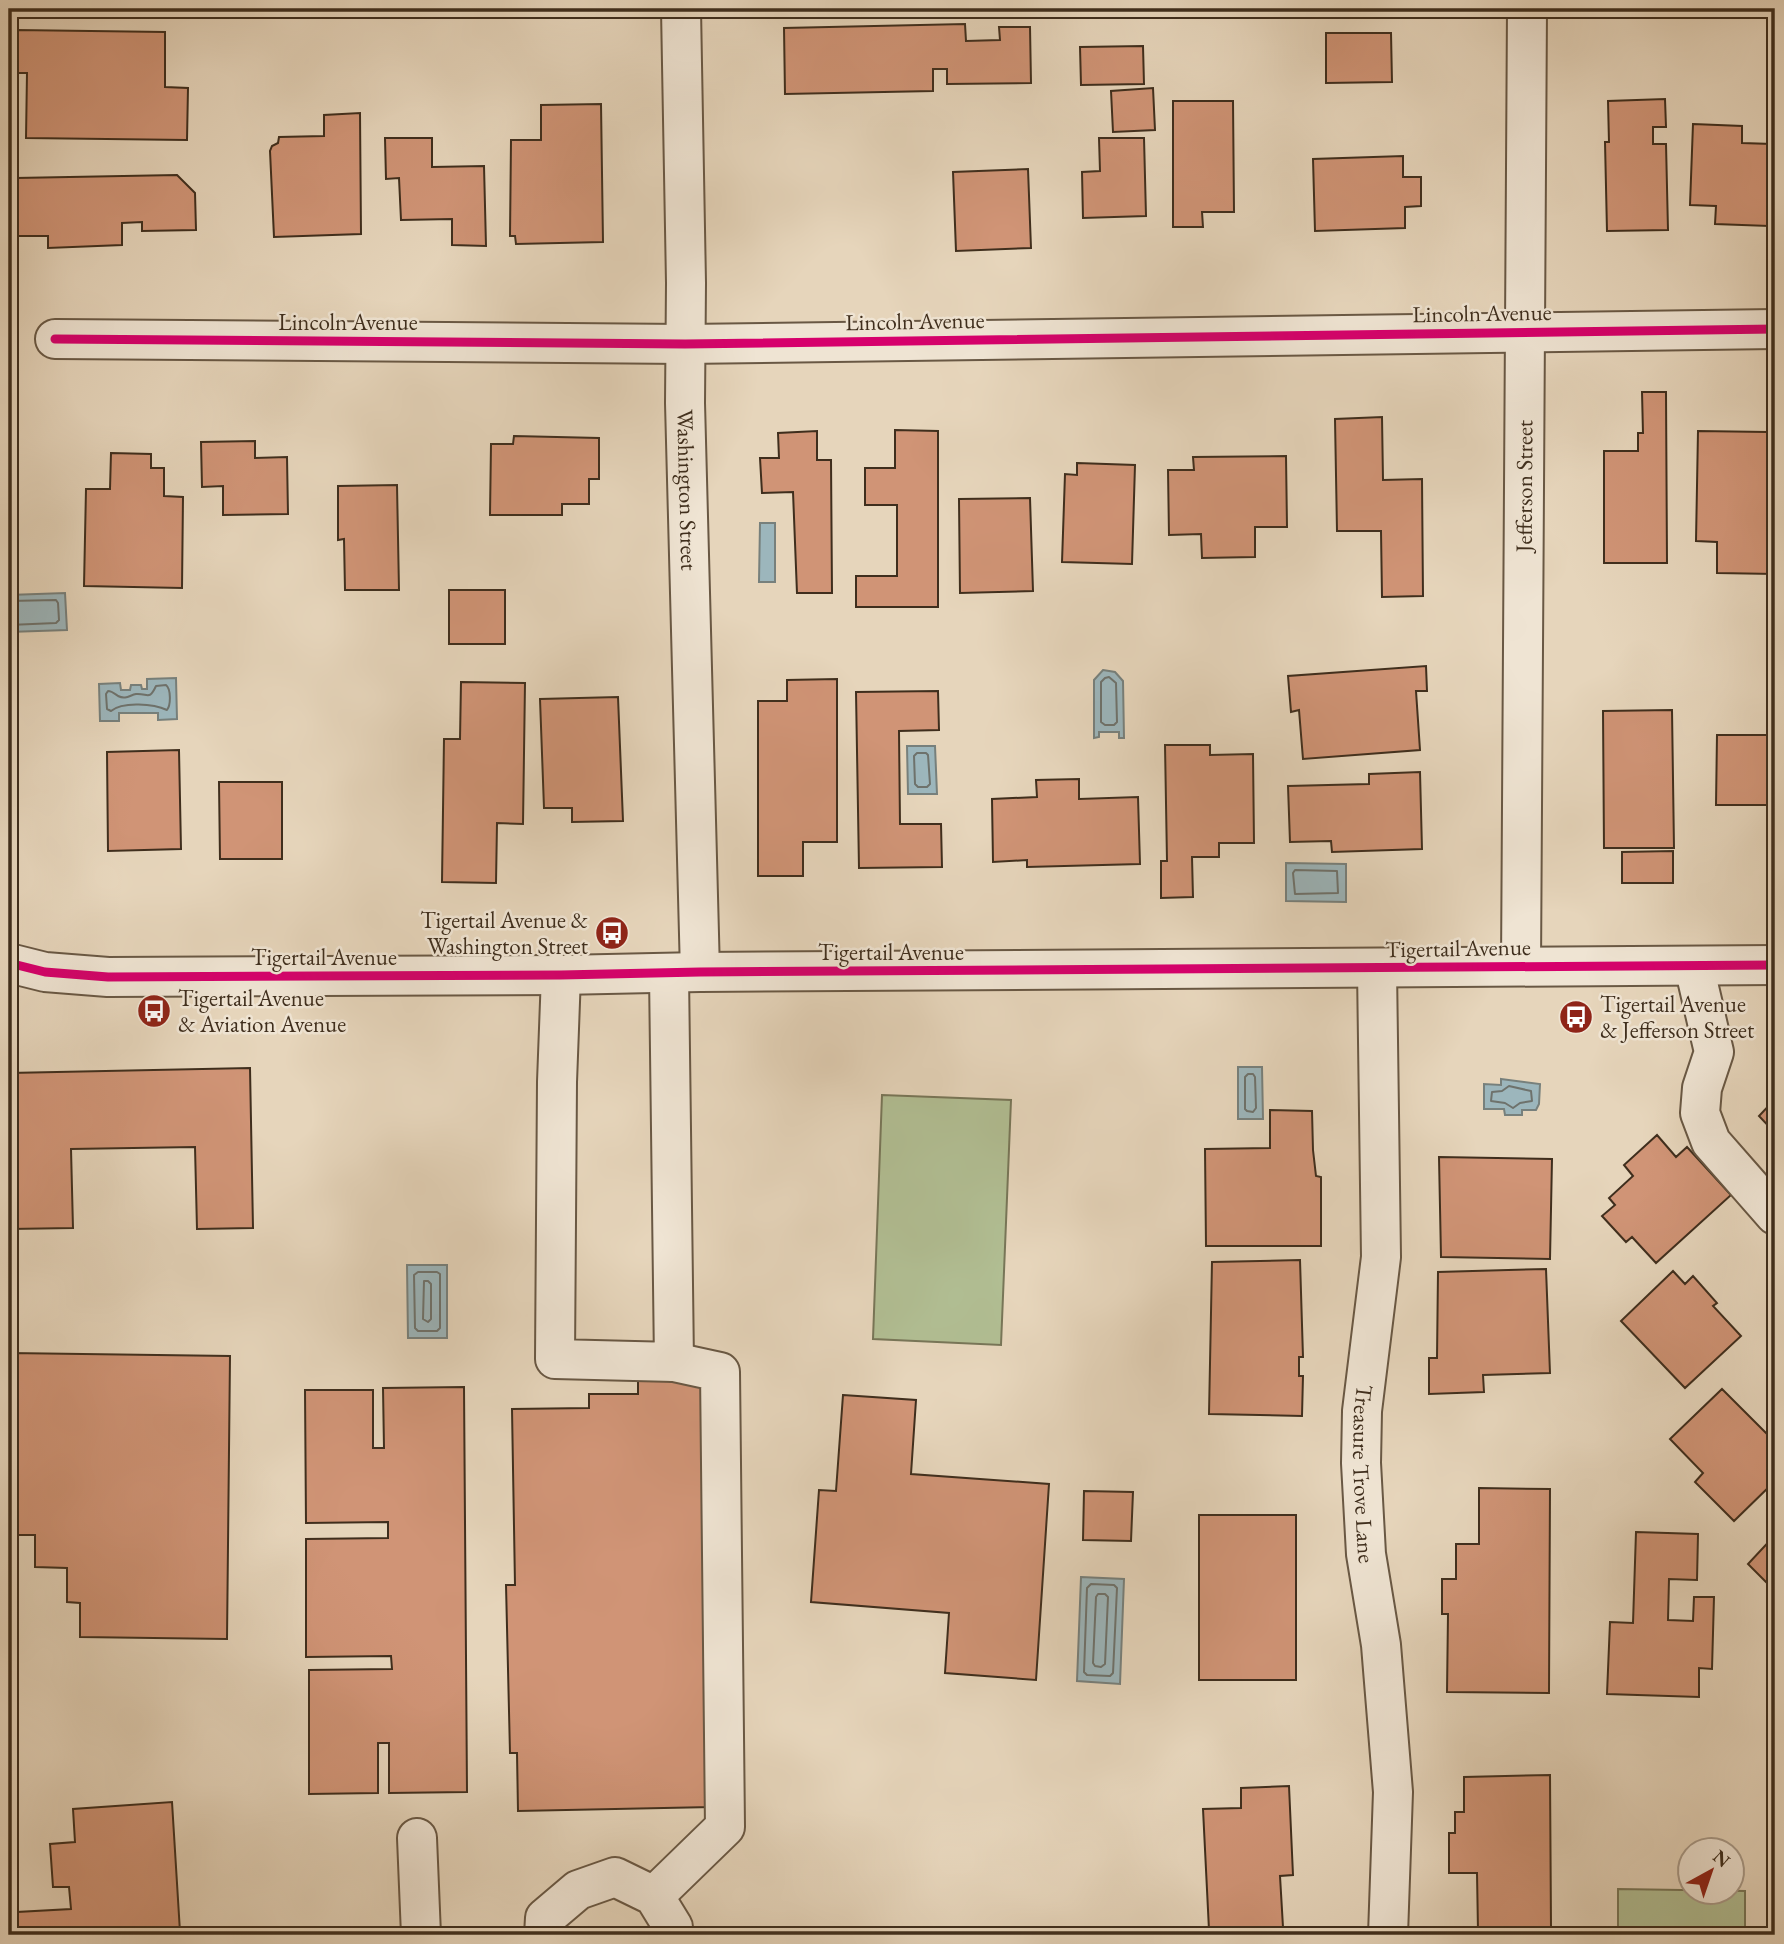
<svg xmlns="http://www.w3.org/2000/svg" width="1784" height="1944" font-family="'EB Garamond',serif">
<rect width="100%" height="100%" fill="#e6d5bb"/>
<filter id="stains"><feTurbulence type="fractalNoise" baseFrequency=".00286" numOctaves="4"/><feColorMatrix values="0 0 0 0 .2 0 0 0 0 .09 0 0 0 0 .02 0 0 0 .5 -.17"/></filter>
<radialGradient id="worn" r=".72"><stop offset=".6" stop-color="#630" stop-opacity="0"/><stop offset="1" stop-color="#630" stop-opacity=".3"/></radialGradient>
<path fill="#b1be93" stroke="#787658" stroke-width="2" d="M 882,1095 L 1011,1100 L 1001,1345 L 873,1339 Z
M 1618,1889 L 1745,1891 L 1745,1935 L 1618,1935 Z"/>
<path fill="#9cb6bc" stroke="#77807c" stroke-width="2" d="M 760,523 L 775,523 L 775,582 L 759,582 Z
M 65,593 L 67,630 L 9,632 L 9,595 Z
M 1103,670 L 1115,672 L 1123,681 L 1124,738 L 1119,738 L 1119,732 L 1099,732 L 1099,737 L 1094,738 L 1094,680 Z
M 176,678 L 177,719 L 158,720 L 158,713 L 119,713 L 119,721 L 100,721 L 99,684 L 120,683 L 121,690 L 130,690 L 131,685 L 141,685 L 142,689 L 147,689 L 147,679 Z
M 907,746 L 935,746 L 937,794 L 908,794 Z
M 1286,863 L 1346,864 L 1346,902 L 1286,901 Z
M 1238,1067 L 1262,1067 L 1263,1119 L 1238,1119 Z
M 1501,1079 L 1540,1084 L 1539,1104 L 1536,1110 L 1522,1110 L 1522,1115 L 1505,1115 L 1504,1109 L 1484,1109 L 1484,1084 L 1501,1085 Z
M 407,1265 L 447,1265 L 447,1338 L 408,1338 Z
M 1081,1577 L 1124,1579 L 1120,1684 L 1077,1681 Z"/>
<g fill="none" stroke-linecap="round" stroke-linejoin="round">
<path stroke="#6e726c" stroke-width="2" d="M 9,601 L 56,600 L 58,603 L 59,620 L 56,623 L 9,625
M 1109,677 L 1116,683 L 1117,722 L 1114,725 L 1105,725 L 1101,722 L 1101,682 L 1105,678 Z
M 166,685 C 171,689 171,705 167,710 C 154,704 123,701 111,711 L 107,709 L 106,694 L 108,691 C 112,691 115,694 118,696 C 126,700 130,695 136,694 C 148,693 149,701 156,686 Z
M 917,753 L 926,753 L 928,755 L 930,784 L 927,787 L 918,787 L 915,784 L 914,756 Z
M 1295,870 L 1337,871 L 1338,893 L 1295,894 L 1293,873 Z
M 1248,1074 L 1253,1074 L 1255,1077 L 1256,1108 L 1253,1112 L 1247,1111 L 1245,1109 L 1245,1077 Z
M 1509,1086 L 1531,1091 L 1532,1101 L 1520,1103 L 1513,1108 L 1505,1103 L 1491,1101 L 1492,1092 L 1502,1091 Z
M 418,1272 L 437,1272 L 440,1274 L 440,1328 L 437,1331 L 418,1331 L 415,1328 L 414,1275 Z
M 424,1281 L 428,1281 L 431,1284 L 431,1319 L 428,1322 L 423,1319 Z
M 1091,1584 L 1114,1585 L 1117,1588 L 1113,1673 L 1110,1676 L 1087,1675 L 1084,1672 L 1087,1588 Z
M 1098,1594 L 1105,1594 L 1108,1597 L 1105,1664 L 1101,1667 L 1095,1666 L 1093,1663 L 1096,1597 Z"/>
</g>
<path fill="#d09476" stroke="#3f2e1d" stroke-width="2" d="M 533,9 L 599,9 L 599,11 Z
M 965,24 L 966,41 L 1000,40 L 999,27 L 1030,27 L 1031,83 L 947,84 L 947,69 L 933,69 L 933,91 L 785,94 L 784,28 Z
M 16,30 L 165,32 L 165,87 L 188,88 L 187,140 L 26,138 L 27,73 L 15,73 Z
M 1326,33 L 1391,33 L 1392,82 L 1326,83 Z
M 1143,46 L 1144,84 L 1081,85 L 1080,47 Z
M 1153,88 L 1155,130 L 1113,132 L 1111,91 Z
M 1665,99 L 1666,127 L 1653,127 L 1653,144 L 1666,144 L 1668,230 L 1607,231 L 1605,142 L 1609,142 L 1608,101 Z
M 1173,101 L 1233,101 L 1234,212 L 1202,212 L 1203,227 L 1173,227 Z
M 601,104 L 603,242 L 516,244 L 515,236 L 510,236 L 511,140 L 541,140 L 541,105 Z
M 360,113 L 361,234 L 274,237 L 270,151 L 272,146 L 278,143 L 279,137 L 324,136 L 324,115 Z
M 1693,124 L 1742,126 L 1742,143 L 1772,144 L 1769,226 L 1715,224 L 1716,206 L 1690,205 Z
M 385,138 L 432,138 L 432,167 L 484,166 L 486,246 L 452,245 L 452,219 L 401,220 L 399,178 L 386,179 Z
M 1099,138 L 1144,138 L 1146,216 L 1083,218 L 1082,172 L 1100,171 Z
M 1403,156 L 1403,177 L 1421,177 L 1421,206 L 1405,207 L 1405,228 L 1315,231 L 1313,159 Z
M 1028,169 L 1031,248 L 956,251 L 953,172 Z
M 177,175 L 195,193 L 196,230 L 142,231 L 142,222 L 122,223 L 122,245 L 48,248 L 48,236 L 16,236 L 16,178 Z
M 1642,392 L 1666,392 L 1667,563 L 1604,563 L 1604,451 L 1638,451 L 1638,433 L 1643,433 Z
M 1382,417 L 1383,480 L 1422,479 L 1423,596 L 1382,597 L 1381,531 L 1337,531 L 1335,419 Z
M 895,430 L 938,431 L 938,607 L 856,607 L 856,576 L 897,576 L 897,505 L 865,505 L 865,468 L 895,468 Z
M 817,431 L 817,460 L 831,460 L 832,593 L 797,593 L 793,492 L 762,493 L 760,458 L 779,458 L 778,433 Z
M 1698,431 L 1767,432 L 1767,452 L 1775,453 L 1775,574 L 1717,573 L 1717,542 L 1696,541 Z
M 514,436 L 599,438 L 599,479 L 589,479 L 589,504 L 562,504 L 562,515 L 490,515 L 491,444 L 513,444 Z
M 255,441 L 255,458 L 287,457 L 288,514 L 223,515 L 223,486 L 202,487 L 201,442 Z
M 111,453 L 151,454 L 151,468 L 164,468 L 164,496 L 183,497 L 182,588 L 84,586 L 86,489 L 110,489 Z
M 1286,456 L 1287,527 L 1255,527 L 1255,557 L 1202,558 L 1201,534 L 1169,535 L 1168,470 L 1194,470 L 1193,457 Z
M 1077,463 L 1135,465 L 1132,564 L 1062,562 L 1065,474 L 1077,475 Z
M 397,485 L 399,590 L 345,590 L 344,539 L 338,540 L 338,486 Z
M 1030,498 L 1033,591 L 960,593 L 959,499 Z
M 449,590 L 505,590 L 505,644 L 449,644 Z
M 1426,666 L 1427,691 L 1416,691 L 1420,750 L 1303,759 L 1299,710 L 1291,712 L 1288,676 Z
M 837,679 L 837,842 L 803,842 L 803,876 L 758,876 L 758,701 L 787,701 L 787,680 Z
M 461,682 L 525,683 L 523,824 L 497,823 L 496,883 L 442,882 L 444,739 L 460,739 Z
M 938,691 L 939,730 L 899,731 L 900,824 L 941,824 L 942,867 L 859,868 L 856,692 Z
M 618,697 L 623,821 L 572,822 L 572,808 L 544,808 L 540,699 Z
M 1672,710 L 1674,848 L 1604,848 L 1603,711 Z
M 1717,735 L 1775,735 L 1775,838 L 1771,838 L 1771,805 L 1716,805 Z
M 1165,745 L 1210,745 L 1210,755 L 1253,754 L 1254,843 L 1219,843 L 1219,857 L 1192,857 L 1193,897 L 1161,898 L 1161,861 L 1167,861 Z
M 179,750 L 181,849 L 108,851 L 107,752 Z
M 1420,772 L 1422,849 L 1332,852 L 1331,841 L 1290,842 L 1288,786 L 1369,784 L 1369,774 Z
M 1079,779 L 1079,799 L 1138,797 L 1140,864 L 1027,867 L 1027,860 L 993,862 L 992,799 L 1037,797 L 1036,780 Z
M 219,782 L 282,782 L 282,859 L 220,859 Z
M 1673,851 L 1673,883 L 1622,883 L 1622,852 Z
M 250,1068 L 253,1228 L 197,1229 L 195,1147 L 71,1149 L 73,1228 L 10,1229 L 9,1073 Z
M 1775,1099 L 1775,1133 L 1759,1116 Z
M 1270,1110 L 1312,1111 L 1313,1150 L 1316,1176 L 1321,1177 L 1321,1246 L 1206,1246 L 1205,1149 L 1270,1148 Z
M 1657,1135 L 1676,1157 L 1687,1147 L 1731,1195 L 1656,1263 L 1632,1237 L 1626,1242 L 1602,1216 L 1615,1205 L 1609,1198 L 1633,1176 L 1624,1165 Z
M 1439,1157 L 1552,1159 L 1550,1259 L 1441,1257 Z
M 1300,1260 L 1303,1357 L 1299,1357 L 1299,1376 L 1303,1376 L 1302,1416 L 1209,1414 L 1212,1262 Z
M 1546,1269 L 1550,1373 L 1483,1375 L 1484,1392 L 1429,1394 L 1429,1358 L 1437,1358 L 1438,1272 Z
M 1673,1271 L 1685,1284 L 1693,1276 L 1717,1303 L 1713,1306 L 1741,1336 L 1685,1388 L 1621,1321 Z
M 9,1353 L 230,1356 L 227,1639 L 80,1637 L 80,1603 L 67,1602 L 67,1568 L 35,1567 L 35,1535 L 9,1535 Z
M 705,1380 L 712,1807 L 518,1811 L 517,1753 L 510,1753 L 506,1585 L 515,1585 L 512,1409 L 589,1408 L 589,1394 L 638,1394 L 638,1381 Z
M 464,1387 L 467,1792 L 389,1793 L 389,1743 L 378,1743 L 378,1793 L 309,1794 L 309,1670 L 392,1669 L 391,1656 L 306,1657 L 306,1539 L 388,1538 L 388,1522 L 306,1523 L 305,1390 L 373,1390 L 373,1448 L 384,1448 L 383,1388 Z
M 1722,1389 L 1775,1442 L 1775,1481 L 1734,1521 L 1695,1482 L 1703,1473 L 1670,1439 Z
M 843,1395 L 916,1400 L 911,1474 L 1049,1484 L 1036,1680 L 945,1673 L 949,1613 L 811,1602 L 819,1490 L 836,1491 Z
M 1479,1488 L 1550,1489 L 1549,1693 L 1447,1692 L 1448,1614 L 1442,1614 L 1442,1579 L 1456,1579 L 1456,1544 L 1479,1544 Z
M 1084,1491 L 1133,1492 L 1131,1541 L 1083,1540 Z
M 1199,1515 L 1296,1515 L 1296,1680 L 1199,1680 Z
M 1636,1532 L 1698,1534 L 1697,1580 L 1669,1579 L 1668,1620 L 1693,1621 L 1694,1597 L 1714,1597 L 1712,1669 L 1699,1668 L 1699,1697 L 1607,1694 L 1610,1622 L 1633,1623 Z
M 1775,1535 L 1775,1591 L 1748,1564 Z
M 1550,1775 L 1551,1928 L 1478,1931 L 1477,1873 L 1449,1873 L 1449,1833 L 1455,1833 L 1455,1812 L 1464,1812 L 1464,1777 Z
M 1289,1786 L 1293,1875 L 1280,1876 L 1283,1927 L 1209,1930 L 1203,1809 L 1241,1808 L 1241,1788 Z
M 172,1802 L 180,1932 L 133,1935 L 18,1935 L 17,1912 L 71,1909 L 69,1887 L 53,1887 L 50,1844 L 75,1842 L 73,1809 Z"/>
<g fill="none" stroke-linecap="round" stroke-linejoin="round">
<g stroke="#695844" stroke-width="42">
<g id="minor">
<path id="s1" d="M 681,9 L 686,283 L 685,403 L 700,972"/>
<path d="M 55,339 L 685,344 L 1775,329"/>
<path d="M 9,963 L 45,972 L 108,977 L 561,975 L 700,972 L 1775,965"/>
<path id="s2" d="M 1521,966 L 1527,9"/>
<path d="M 1694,966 L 1714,1052 L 1702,1088 L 1700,1113 L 1711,1142 L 1775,1215"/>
<path id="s3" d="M 1377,969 L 1381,1257 L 1362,1411 L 1361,1463 L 1366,1554 L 1381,1645 L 1393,1792 L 1388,1935"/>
<path d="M 561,975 L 557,1082 L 555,1359 L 674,1362 L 669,974"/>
<path d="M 417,1838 L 421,1935"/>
<path d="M 654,1896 L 725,1827 L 720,1372 L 674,1362"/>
<path d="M 544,1935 L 545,1918 L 578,1890 L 615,1877 L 654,1896 L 673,1927 L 672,1935"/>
</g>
</g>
<use href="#minor" stroke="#efe4d3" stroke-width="38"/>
<g stroke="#efe4d3" stroke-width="13">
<path id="cycleway" d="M 55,339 L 685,344 L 1775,329
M 9,963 L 45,972 L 108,977 L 561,975 L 700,972 L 1775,965"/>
</g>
<use href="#cycleway" stroke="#d6006c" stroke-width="9"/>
</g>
<defs>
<g id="bus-disc" transform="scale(1.75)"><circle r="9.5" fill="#8f2418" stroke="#efe4d3"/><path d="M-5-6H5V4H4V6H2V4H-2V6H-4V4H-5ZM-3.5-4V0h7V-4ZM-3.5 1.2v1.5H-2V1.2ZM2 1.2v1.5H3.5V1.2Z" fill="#fff"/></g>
</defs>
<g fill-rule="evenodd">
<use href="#bus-disc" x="612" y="933"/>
<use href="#bus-disc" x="154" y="1011"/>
<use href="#bus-disc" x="1576" y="1017"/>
</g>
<g text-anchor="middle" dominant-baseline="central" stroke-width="5" stroke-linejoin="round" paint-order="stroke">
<g font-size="23" fill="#3f2e1d" stroke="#efe4d3">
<text transform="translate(1482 313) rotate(-1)">Lincoln Avenue</text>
<text transform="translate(915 321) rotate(-1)">Lincoln Avenue</text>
<text x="348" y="322">Lincoln Avenue</text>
<text stroke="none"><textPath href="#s2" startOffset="480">Jefferson Street</textPath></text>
<text stroke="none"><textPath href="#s1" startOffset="481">Washington Street</textPath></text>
<text transform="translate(1458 948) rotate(-1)">Tigertail Avenue</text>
<text x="891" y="952">Tigertail Avenue</text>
<text x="324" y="957">Tigertail Avenue</text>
<text stroke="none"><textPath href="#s3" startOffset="506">Treasure Trove Lane</textPath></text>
</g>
<g font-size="23" fill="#3f2e1d" stroke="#efe4d3" text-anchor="start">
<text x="588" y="920" text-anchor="end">Tigertail Avenue &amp;<tspan x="588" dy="26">Washington Street</tspan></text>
<text x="178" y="998">Tigertail Avenue<tspan x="178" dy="26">&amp; Aviation Avenue</tspan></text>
<text x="1600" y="1004">Tigertail Avenue<tspan x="1600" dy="26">&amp; Jefferson Street</tspan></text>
</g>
</g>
<rect width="1784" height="1944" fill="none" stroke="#e6d5bb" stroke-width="35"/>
<rect x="10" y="10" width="1763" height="1923" fill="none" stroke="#3f2e1d" stroke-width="3.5"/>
<rect x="18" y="18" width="1749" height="1909" fill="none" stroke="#3f2e1d" stroke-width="2"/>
<g transform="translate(1711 1871) rotate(40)"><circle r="33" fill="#efe4d3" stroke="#a99b8a" stroke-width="2"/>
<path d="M0-5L12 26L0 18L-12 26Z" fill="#8f2418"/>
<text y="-10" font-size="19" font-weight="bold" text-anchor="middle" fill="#3f2e1d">N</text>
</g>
<rect width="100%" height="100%" filter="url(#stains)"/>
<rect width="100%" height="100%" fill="url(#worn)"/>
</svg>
